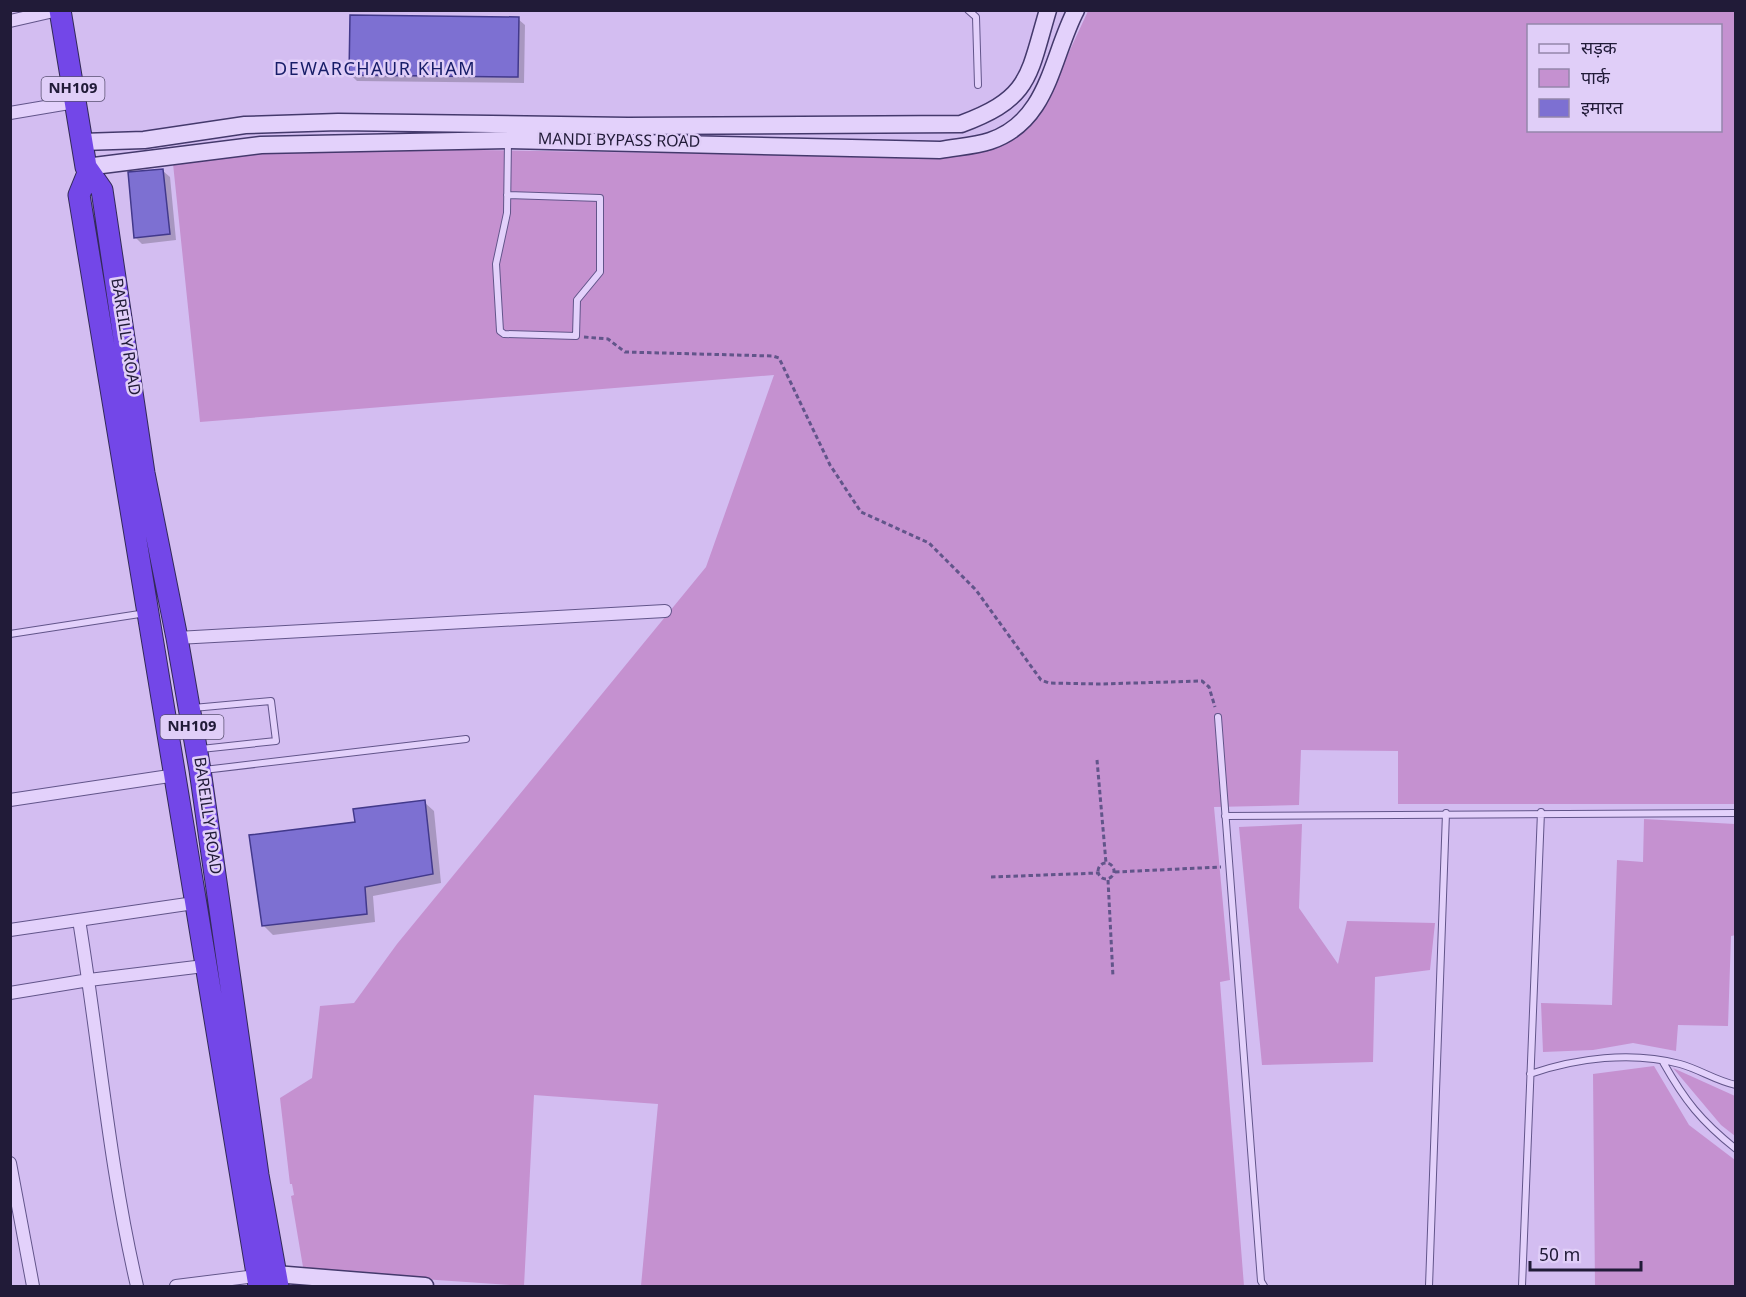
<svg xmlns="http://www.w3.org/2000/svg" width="1746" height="1297" font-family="Georgia,'Noto Sans Devanagari',serif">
<rect width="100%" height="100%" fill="#d3bdf1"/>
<path fill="#c591d0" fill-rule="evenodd" d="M 1088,11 L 1735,11 L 1735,804 L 1398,804 L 1398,751 L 1301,750 L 1299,805 L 1214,807 L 1230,980 L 1220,982 L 1244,1286 L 641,1286 L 658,1104 L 534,1095 L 524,1286 L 320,1272 L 303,1267 L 291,1196 L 294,1195 L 292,1184 L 290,1184 L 280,1098 L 312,1078 L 320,1006 L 354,1003 L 397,944 L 706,567 L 774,375 L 200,422 L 172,154 L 419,149 L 789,155 L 972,153 L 1009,141 L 1039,117 ZM 1528,26 L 1720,26 L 1720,130 L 1528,130 Z
M 1644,819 L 1735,824 L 1736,935 L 1731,936 L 1728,1026 L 1678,1025 L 1676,1051 L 1633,1043 L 1593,1050 L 1543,1052 L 1541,1003 L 1612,1005 L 1617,860 L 1643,862 Z
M 1302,824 L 1299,908 L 1338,964 L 1347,921 L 1435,923 L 1430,970 L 1375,977 L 1373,1062 L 1262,1065 L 1239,827 Z
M 1654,1066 L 1689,1125 L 1735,1160 L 1735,1286 L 1595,1286 L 1593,1074 Z
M 1673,1068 L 1735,1096 L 1735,1136 L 1721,1125 Z"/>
<path fill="#0003" d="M 518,19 L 525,25 L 524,83 L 357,81 L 350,74 Z
M 163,171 L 170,177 L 176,240 L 142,244 L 135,237 Z
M 424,802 L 434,811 L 441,883 L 373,896 L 375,922 L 273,935 L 264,926 L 356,824 Z"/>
<path fill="#7d70d2" stroke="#42398b" stroke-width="1.5" d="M 350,15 L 519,17 L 518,77 L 349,75 Z
M 163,169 L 170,234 L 134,238 L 128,172 Z
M 425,800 L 433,874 L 365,887 L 367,914 L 262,926 L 249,835 L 355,822 L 353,809 Z"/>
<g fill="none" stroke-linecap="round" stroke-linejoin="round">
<g stroke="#62558a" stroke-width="8">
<path id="lane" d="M 968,10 L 976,17 L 978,85
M 507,195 L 600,198 L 600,272 L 577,300 L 576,336 L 504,334 L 500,331 L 496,264 L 507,213 L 508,141
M 10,634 L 146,613
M 193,708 L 271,701 L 276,741 L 201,749
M 1218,717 L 1261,1281 L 1264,1286
M 204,770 L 466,739
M 1225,816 L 1736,813
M 1663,1062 C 1685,1101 1701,1121 1736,1149
M 1530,1074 C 1576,1058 1632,1051 1680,1064 C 1699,1069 1716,1081 1736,1085
M 1429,1286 L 1446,813
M 1522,1286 L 1541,812"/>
</g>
<g stroke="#62558a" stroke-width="14">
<path id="street" d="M 10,21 L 58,10
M 10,113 L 75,102
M 177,638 L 665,611
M 10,800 L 176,775
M 79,920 C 99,1042 109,1166 137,1286
M 10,930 L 194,903
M 10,993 L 89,980 L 204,966
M 10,1163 L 33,1286
M 176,1286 L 256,1276"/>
</g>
<g stroke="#44396c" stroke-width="19">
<path id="secondary" d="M 82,142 L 144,140 L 245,125 L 338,122 L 628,126 L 961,124 C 1031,98 1028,77 1048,10
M 86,167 L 261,145 L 508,140 L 940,150 C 956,147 975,146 990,141 C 1049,121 1051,58 1076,10
M 275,1274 L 425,1286"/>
</g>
<g stroke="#322a57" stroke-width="23">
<path id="highway" d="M 60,10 L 86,167 L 102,190 L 144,473 L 177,638 L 200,770 L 258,1175 L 278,1286
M 88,173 L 79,195 L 259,1286"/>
</g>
<path stroke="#62558a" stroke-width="3" stroke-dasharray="4.5 3" stroke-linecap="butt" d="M 584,337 L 608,339 L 625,352 L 773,356 L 779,358 L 830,465 L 861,512 L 929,543 L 976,590 L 1041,680 L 1049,683 L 1100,684 L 1202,681 L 1209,687 L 1215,707
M 1097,760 L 1106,863
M1098 871a8 8 0 1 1 16 0a8 8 0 1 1-16 0Z
M 1115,872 L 1221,867
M 991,877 L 1098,873
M 1108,880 L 1113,977"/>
<use href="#lane" stroke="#e3d1fb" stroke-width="6"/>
<use href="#street" stroke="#e3d1fb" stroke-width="12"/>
<use href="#secondary" stroke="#e3d1fb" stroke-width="16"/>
<use href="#highway" stroke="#7347e8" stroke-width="21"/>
</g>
<g text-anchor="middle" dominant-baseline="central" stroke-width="5" stroke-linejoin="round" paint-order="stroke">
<g fill="#e0cef8" stroke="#5a5172" stroke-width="1.5">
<rect x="41.5" y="77" width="63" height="24" rx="4.5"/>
<rect x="160.5" y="715" width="63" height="24" rx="4.5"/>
</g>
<g font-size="15" font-weight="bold" fill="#211b38">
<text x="73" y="89">NH109</text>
<text x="192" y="727">NH109</text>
</g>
<g font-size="16" fill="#211b38" stroke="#e0cef8">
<text transform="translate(619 142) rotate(1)">MANDI BYPASS ROAD</text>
<text transform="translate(124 337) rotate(81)">BAREILLY ROAD</text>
<text transform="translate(206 816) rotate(82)">BAREILLY ROAD</text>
</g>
<g font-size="18" letter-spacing="1.5" fill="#171d68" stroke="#e0cef8">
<text x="375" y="70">DEWARCHAUR KHAM</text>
</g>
</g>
<rect width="1746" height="1297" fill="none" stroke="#211b38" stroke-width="24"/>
<rect x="1527" y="24" width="195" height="108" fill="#e0cef8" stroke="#9486ab" stroke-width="1.5"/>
<rect x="1539" y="44" width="30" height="9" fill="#e3d1fb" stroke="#9486ab" stroke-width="1.5"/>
<text x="1581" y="54" font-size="18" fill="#211b38">सड़क</text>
<rect x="1539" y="69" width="30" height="18" fill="#c591d0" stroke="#9486ab" stroke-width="1.5"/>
<text x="1581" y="84" font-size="18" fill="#211b38">पार्क</text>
<rect x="1539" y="99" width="30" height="18" fill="#7d70d2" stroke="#9486ab" stroke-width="1.5"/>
<text x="1581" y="114" font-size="18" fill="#211b38">इमारत</text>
<path d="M1530 1261v9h111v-9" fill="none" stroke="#211b38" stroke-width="3"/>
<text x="1539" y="1261" font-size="18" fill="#211b38" stroke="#e0cef8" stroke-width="4.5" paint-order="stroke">50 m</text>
</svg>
